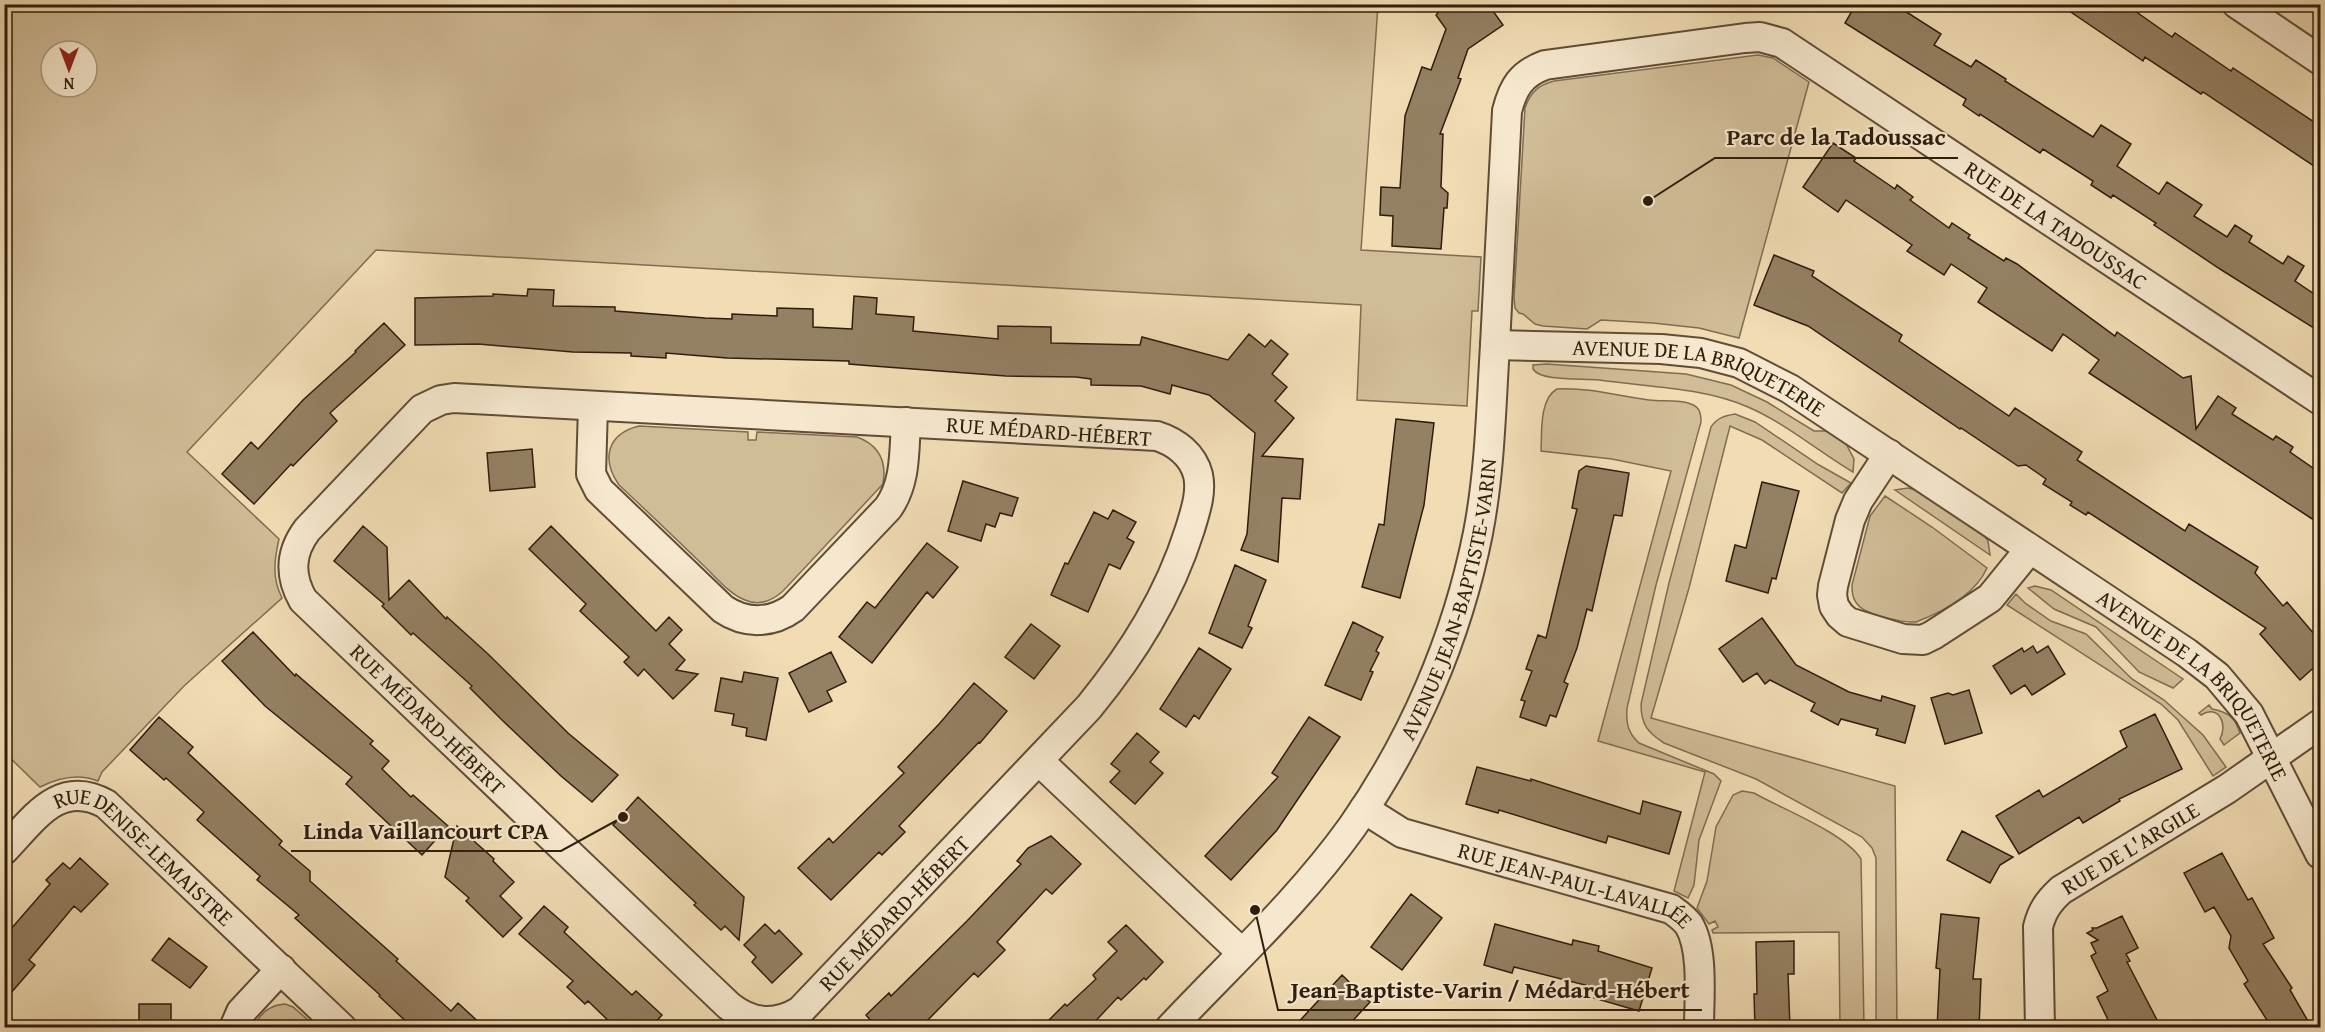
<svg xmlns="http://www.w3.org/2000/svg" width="2325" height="1032" font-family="'Gentium Book Plus',serif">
<rect width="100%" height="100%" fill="#f1dcb4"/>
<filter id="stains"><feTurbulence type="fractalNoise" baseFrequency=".00333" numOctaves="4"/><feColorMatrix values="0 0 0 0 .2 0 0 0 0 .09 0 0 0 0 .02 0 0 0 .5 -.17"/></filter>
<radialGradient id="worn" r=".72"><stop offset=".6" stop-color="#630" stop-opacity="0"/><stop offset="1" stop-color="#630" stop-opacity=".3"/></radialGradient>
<path fill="#d0bc97" stroke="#806c52" stroke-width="1.5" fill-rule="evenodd" d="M 4,5 L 1378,5 L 1361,250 L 1481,257 L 1478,311 L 1472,311 L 1467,406 L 1357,400 L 1361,305 L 376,250 L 187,452 L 279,539 C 274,561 272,578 282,598 L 184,686 L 102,772 L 98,781 C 78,773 58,778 40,787 L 4,752 ZM 51,51 L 87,51 L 87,87 L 51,87 Z
M 1758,55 L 1773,58 L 1809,82 L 1739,338 L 1699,328 L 1653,323 L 1601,320 L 1587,329 L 1543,326 L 1535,324 L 1523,314 L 1519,313 L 1515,308 L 1514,298 L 1525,108 C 1530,93 1538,85 1554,81 Z
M 1547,364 L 1686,374 L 1731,385 L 1767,402 L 1814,431 L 1830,431 L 1845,442 L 1854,459 L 1853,472 C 1818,451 1785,423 1748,407 C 1702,387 1647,387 1599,380 C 1583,378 1541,382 1533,369 L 1533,365 Z
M 1557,389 C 1588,387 1619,396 1649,400 C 1662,402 1678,399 1691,404 C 1700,407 1701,414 1701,422 L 1656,585 L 1627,708 C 1626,724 1628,733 1639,743 L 1714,774 L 1721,781 L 1699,840 L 1694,885 L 1688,898 L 1674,891 L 1705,772 L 1598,741 L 1671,471 L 1612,459 L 1541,451 C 1542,433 1539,399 1557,389 Z
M 1735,414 L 1755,422 L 1819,465 L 1851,483 L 1842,493 L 1762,440 L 1730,426 L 1689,588 L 1651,718 L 1895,786 L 1897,1027 L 1876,1027 L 1876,858 L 1872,848 L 1862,837 L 1756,779 L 1664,743 C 1647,732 1641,724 1641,704 L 1669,583 L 1711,427 C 1717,418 1724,416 1735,414 Z
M 639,426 L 748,432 L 748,440 L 756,440 L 757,432 L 857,437 C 879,445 887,461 883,484 L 783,591 C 772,601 759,606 745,600 C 729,594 715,576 703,565 C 675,538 647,511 619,485 C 601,459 607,434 639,426 Z
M 1908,488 L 1916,490 L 1983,533 L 1988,541 L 1990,555 L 1895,490 Z
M 1885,496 L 1932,527 L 1987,568 C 1975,595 1942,612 1916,622 C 1904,623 1869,615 1860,607 C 1853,601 1852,594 1852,585 L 1870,516 Z
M 2035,586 L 2051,590 L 2183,679 L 2173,688 L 2139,672 L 2096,627 L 2054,609 L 2028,588 Z
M 2016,594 L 2025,603 L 2051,621 L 2086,634 L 2132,679 L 2164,700 L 2203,735 L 2226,767 L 2213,776 L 2178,720 L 2161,704 L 2007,605 Z
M 2209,705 L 2212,709 C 2228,712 2235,717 2240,733 L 2224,745 L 2220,739 C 2228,724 2219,704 2201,715 L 2199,713 Z
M 1742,791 L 1754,793 C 1782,809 1845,833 1861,859 L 1864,1027 L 1840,1027 L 1839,932 L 1713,933 L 1712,930 L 1718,927 L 1715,921 L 1709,924 L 1697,908 L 1707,881 L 1716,827 L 1733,795 Z
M 285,1004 L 293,1007 L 308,1020 L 302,1027 L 254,1027 C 260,1013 270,1005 285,1004 Z"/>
<path fill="#948063" stroke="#2f1d0c" stroke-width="1.5" d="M 1432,4 L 1488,4 L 1503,25 L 1468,49 L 1458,78 L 1461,79 L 1440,134 L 1443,134 L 1441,187 L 1448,193 L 1447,208 L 1444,208 L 1441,249 L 1392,246 L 1393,216 L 1380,215 L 1381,187 L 1400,188 L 1405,116 L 1422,67 L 1431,70 L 1446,29 L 1436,15 L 1438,13 Z
M 1856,4 L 1894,4 L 1941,34 L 1934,45 L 1971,67 L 1976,60 L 2006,79 L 2005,81 L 2093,137 L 2101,125 L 2131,144 L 2117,166 L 2159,194 L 2167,182 L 2202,205 L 2194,216 L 2227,237 L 2235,225 L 2252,236 L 2249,242 L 2283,264 L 2288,256 L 2304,266 L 2295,281 L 2320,298 L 2320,332 L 2220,269 L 2154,225 L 2156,223 L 2113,195 L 2111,198 L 2091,185 L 2093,181 L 2043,149 L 2040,153 L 1980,114 L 1979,116 L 1963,105 L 1966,99 L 1845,23 Z
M 2059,4 L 2125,4 L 2172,37 L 2175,33 L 2231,71 L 2233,68 L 2320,126 L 2320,170 L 2203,92 L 2201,94 L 2145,57 L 2143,61 Z
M 1833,143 L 1856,158 L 1854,161 L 1895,189 L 1897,185 L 1913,197 L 1910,200 L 1949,228 L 1952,223 L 1970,235 L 1968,238 L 2004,261 L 2006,258 L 2017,264 L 2115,336 L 2117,332 L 2183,378 L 2191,376 L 2196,429 L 2218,396 L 2236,408 L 2232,414 L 2273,440 L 2276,436 L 2293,447 L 2290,452 L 2320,473 L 2320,524 L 2089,373 L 2099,360 L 2063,334 L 2052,351 L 1978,302 L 1987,288 L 1951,264 L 1944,275 L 1907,251 L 1912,245 L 1846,200 L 1838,212 L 1803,187 Z
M 1774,255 L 1814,271 L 1812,276 L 1902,335 L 1899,341 L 2009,416 L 2015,408 L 2082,452 L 2077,460 L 2185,531 L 2189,524 L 2258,567 L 2255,573 L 2283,606 L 2287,602 L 2320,641 L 2320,662 L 2300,680 L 2260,634 L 2266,628 L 2088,512 L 2086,515 L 2070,505 L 2072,502 L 2043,484 L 2046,479 L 2026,465 L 2018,466 L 1961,428 L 1960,429 L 1808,326 L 1754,305 Z
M 528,289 L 554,290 L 553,306 L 615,307 L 615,311 L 705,318 L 732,319 L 732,314 L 777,316 L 777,308 L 813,309 L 813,327 L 852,329 L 854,296 L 877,298 L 876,314 L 914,317 L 913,331 L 998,339 L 998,326 L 1051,327 L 1051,343 L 1140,345 L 1142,337 L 1228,360 L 1249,334 L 1265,347 L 1271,340 L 1288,354 L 1272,374 L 1287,387 L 1275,401 L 1294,418 L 1262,456 L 1303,459 L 1300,499 L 1282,498 L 1278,562 L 1241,550 L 1247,534 L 1255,433 L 1209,395 L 1172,385 L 1170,394 L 1141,386 L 1091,385 L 1091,379 L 1076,377 L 1006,376 L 873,366 L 849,364 L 849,361 L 727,358 L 666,353 L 666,358 L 631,356 L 631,353 L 573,352 L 478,344 L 415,345 L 415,298 L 493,296 L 493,294 L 527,296 Z
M 384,323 L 405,345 L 330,413 L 337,421 L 293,466 L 291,464 L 254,504 L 222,474 L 251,442 L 258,449 L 303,400 L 356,352 L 355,351 Z
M 1396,419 L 1434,423 L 1424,505 L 1400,598 L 1362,587 L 1379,524 L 1384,525 Z
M 532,449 L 535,487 L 490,491 L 487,453 Z
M 1586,466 L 1629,473 L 1622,516 L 1614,515 L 1592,611 L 1587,609 L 1577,648 L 1564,682 L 1568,684 L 1556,717 L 1550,715 L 1546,726 L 1520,717 L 1525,701 L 1521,700 L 1532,671 L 1526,669 L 1538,635 L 1546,638 L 1577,509 L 1572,508 L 1579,471 Z
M 963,481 L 1018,498 L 1012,516 L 1000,513 L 995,527 L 986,524 L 981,541 L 948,531 Z
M 1762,482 L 1799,491 L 1776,579 L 1772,578 L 1768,593 L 1726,581 L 1735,545 L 1746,548 Z
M 1113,510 L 1136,522 L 1127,538 L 1134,542 L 1120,569 L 1109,564 L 1088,612 L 1051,595 L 1065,563 L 1068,564 L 1094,512 L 1108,519 Z
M 363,526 L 387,547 L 389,600 L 409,580 L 446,619 L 447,617 L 488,654 L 568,733 L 618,775 L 592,802 L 561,776 L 502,720 L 470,688 L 472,686 L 413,633 L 411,635 L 382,606 L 384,604 L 334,561 Z
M 551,526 L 656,631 L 669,617 L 682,630 L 669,644 L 685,660 L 676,670 L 698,674 L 673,699 L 644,669 L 638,676 L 624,662 L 629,657 L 580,611 L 586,604 L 529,549 Z
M 927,543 L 958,567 L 933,598 L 927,592 L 872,663 L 839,637 L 867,602 L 875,608 Z
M 1235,565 L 1266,580 L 1248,626 L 1252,628 L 1242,648 L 1209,633 Z
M 1762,618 L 1796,665 L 1849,692 L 1881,701 L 1882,696 L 1915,706 L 1905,743 L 1876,735 L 1878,729 L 1841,719 L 1838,725 L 1811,711 L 1815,703 L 1770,680 L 1765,684 L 1757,673 L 1743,682 L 1719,649 Z
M 1353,622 L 1383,637 L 1376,651 L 1379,653 L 1370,671 L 1373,672 L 1361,700 L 1325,685 Z
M 1031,624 L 1060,646 L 1034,679 L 1005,657 Z
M 253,632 L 295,676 L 296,674 L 373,741 L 370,744 L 389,761 L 382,769 L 411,797 L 413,795 L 448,826 L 422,855 L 346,784 L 352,777 L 265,706 L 222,661 Z
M 2033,646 L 2037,653 L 2048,646 L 2065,674 L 2032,695 L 2025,685 L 2011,694 L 1993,666 L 2022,648 L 2024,652 Z
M 1199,648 L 1231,669 L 1199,719 L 1194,715 L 1186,727 L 1160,709 Z
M 831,652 L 846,682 L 827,691 L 832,701 L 809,712 L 789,673 Z
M 744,672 L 778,678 L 766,740 L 746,736 L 747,728 L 732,725 L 734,714 L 715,711 L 721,678 L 742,682 Z
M 974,683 L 1007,711 L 980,743 L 979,742 L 899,826 L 905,832 L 882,855 L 879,852 L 831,900 L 798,868 L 829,838 L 833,843 L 904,773 L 898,767 L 940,723 Z
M 1969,690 L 1982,733 L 1945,744 L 1931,698 L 1948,693 L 1953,695 Z
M 2155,714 L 2182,769 L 2119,799 L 2120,801 L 2083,823 L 2079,817 L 2019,854 L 1996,816 L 2039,790 L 2043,797 L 2127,747 L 2120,731 Z
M 159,717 L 193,747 L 188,753 L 282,841 L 279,845 L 310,871 L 310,881 L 398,959 L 396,961 L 451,1011 L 458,1003 L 485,1028 L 413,1028 L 379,996 L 380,995 L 295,918 L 299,915 L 257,880 L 260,876 L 197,820 L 204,812 L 166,778 L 164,780 L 130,750 Z
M 1309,717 L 1340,737 L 1277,830 L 1231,880 L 1205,856 L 1278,777 L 1272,773 Z
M 1137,733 L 1159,752 L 1150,762 L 1163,773 L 1135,804 L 1110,782 L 1120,771 L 1111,764 Z
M 1477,767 L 1531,781 L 1531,779 L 1640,814 L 1643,801 L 1681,812 L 1669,854 L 1608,836 L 1606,843 L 1499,810 L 1498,813 L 1466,804 Z
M 638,797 L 744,897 L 739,940 L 725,926 L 721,930 L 694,905 L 696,903 L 613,825 Z
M 457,826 L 494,859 L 493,861 L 514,882 L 500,896 L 522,918 L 503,937 L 466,901 L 469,898 L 445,877 Z
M 1962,831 L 2013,857 L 2000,865 L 1990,883 L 1947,860 Z
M 1051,836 L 1081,864 L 1052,894 L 1046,889 L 997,942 L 1005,950 L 978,977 L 974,973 L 920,1028 L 877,1028 L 866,1015 L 889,993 L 891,996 L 967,921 L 1021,864 L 1017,861 L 1028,848 Z
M 2222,853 L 2248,900 L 2252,898 L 2274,938 L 2263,944 L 2292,988 L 2290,990 L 2312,1028 L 2272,1028 L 2244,984 L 2248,981 L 2229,948 L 2231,936 L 2214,907 L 2205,912 L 2184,873 Z
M 80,858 L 108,884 L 81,912 L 74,906 L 29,960 L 35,965 L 4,1001 L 4,937 L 50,884 L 46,880 L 63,863 L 70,869 Z
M 1411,894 L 1442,918 L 1402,970 L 1371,947 Z
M 544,906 L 568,927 L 564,932 L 596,962 L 632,995 L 636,991 L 662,1015 L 650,1028 L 616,1028 L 588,1001 L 585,1004 L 567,987 L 573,981 L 519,934 Z
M 1941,914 L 1979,918 L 1973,979 L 1981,979 L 1979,1028 L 1937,1028 L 1940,969 L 1936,968 Z
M 2122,916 L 2138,948 L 2126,954 L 2130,961 L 2127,962 L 2157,1020 L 2141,1028 L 2112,1028 L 2097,997 L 2108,991 L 2091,956 L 2096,953 L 2091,943 L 2098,940 L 2087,933 L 2093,930 L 2092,928 L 2097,928 Z
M 765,924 L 775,934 L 779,930 L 802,954 L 772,983 L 752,962 L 756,957 L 744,945 Z
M 1495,924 L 1572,945 L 1573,940 L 1599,946 L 1598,951 L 1652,968 L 1639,1011 L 1594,998 L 1597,988 L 1514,967 L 1512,973 L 1484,965 Z
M 1126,925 L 1163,962 L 1146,980 L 1144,978 L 1121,1000 L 1118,997 L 1089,1028 L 1041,1028 L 1065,1004 L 1067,1006 L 1096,979 L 1093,975 L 1117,951 L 1108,942 Z
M 169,938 L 207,967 L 190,988 L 152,960 Z
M 1794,941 L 1794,974 L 1788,974 L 1790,1028 L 1755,1028 L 1754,994 L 1757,994 L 1756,942 Z
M 1342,975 L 1370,1002 L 1346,1028 L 1293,1028 Z
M 139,1004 L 171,1004 L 171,1028 L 139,1028 Z"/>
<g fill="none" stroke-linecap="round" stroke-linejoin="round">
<g stroke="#604d36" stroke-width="32">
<g id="street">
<path d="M 2237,4 L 2320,60"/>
<path id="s1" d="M 1495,345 L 1661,349 L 1701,353 L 1739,363 L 1790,389 L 2187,653 L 2217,676 L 2249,714 L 2320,854"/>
<path d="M 454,398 L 1157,436 C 1176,442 1193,455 1198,475 C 1202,493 1195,512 1190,529 C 1169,596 1133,653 1089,707 L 800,1011 C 775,1026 752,1024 729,1006 L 303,600 C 289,575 290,553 307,530 L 422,409 L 441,400 Z"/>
<path d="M 593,406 L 591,474 L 599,490 L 723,609 C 745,624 771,624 793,608 L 888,508 C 906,483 904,452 906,422"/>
<path d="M 1889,454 L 1858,501 L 1850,520 L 1833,586 L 1832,595 L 1834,606 L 1840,615 L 1848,622 L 1903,639 L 1923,640 L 1933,635 L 1990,598 L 2029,550"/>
<path d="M 1039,761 L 1242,953"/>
<path id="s2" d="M 1364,809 L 1402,833 L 1671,909 C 1678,914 1684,918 1689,925 C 1704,950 1699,999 1699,1028"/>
<path id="s3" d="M 4,850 C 34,819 59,778 106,804 L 342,1028"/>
<path d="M 234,1028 L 241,1012 L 281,969"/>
<path id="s4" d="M 1170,1028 C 1232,962 1299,901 1352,827 C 1413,740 1457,638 1478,533 C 1490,471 1491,409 1495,345 C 1499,267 1503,189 1507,111 C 1513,87 1521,74 1545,65 L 1745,38 L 1760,37 L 1782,43 L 2320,400"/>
<path id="s5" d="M 2040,1028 L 2038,927 C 2042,911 2048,902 2061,890 L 2227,789 L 2320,724"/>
</g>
</g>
<use href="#street" stroke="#f6e8ce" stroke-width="28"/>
</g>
<g text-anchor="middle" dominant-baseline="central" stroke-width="4.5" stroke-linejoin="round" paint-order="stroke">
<g font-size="22" fill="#2f1d0c" stroke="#f6e8ce">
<text stroke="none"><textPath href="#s4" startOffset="1648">RUE DE LA TADOUSSAC</textPath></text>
<text stroke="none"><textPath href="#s1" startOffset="210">AVENUE DE LA BRIQUETERIE</textPath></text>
<text transform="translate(1049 431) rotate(4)">RUE MÉDARD-HÉBERT</text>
<text stroke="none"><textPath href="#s4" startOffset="522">AVENUE JEAN-BAPTISTE-VARIN</textPath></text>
<text stroke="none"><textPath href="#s1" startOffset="807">AVENUE DE LA BRIQUETERIE</textPath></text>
<text transform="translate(428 719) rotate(44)">RUE MÉDARD-HÉBERT</text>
<text stroke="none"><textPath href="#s5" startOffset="226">RUE DE L'ARGILE</textPath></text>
<text stroke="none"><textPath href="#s3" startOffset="182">RUE DENISE-LEMAISTRE</textPath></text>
<text stroke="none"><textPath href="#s2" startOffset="226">RUE JEAN-PAUL-LAVALLÉE</textPath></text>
<text transform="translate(894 913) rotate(-46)">RUE MÉDARD-HÉBERT</text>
</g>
</g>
<path fill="none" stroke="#2f1d0c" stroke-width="2" d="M1648 201L1715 158H1958M623 817L561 851H291M1255 910L1278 1010H1702"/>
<g fill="#2f1d0c" stroke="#f6e8ce" stroke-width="2">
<circle cx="1648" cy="201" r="6"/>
<circle cx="623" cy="817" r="6"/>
<circle cx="1255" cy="910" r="6"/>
</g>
<g font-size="24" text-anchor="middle" font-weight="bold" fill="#2f1d0c" stroke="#f6e8ce" stroke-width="4.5" stroke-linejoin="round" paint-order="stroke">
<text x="1836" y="145">Parc de la Tadoussac</text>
<text x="426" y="839">Linda Vaillancourt CPA</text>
<text x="1490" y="998">Jean-Baptiste-Varin / Médard-Hébert</text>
</g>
<rect width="2325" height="1032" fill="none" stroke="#f1dcb4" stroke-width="24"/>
<rect x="6" y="6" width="2313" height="1020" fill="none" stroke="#2f1d0c" stroke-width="3"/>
<rect x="12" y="12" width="2301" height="1008" fill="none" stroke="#2f1d0c" stroke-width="1.5"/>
<g transform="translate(69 69) rotate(180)"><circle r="28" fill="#f6e8ce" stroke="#a69780" stroke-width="1.5"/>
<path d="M0-4.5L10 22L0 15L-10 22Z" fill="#8f2418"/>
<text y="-9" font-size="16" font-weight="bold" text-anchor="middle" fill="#2f1d0c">N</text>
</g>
<rect width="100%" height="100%" filter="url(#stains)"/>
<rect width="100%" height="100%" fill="url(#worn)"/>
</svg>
